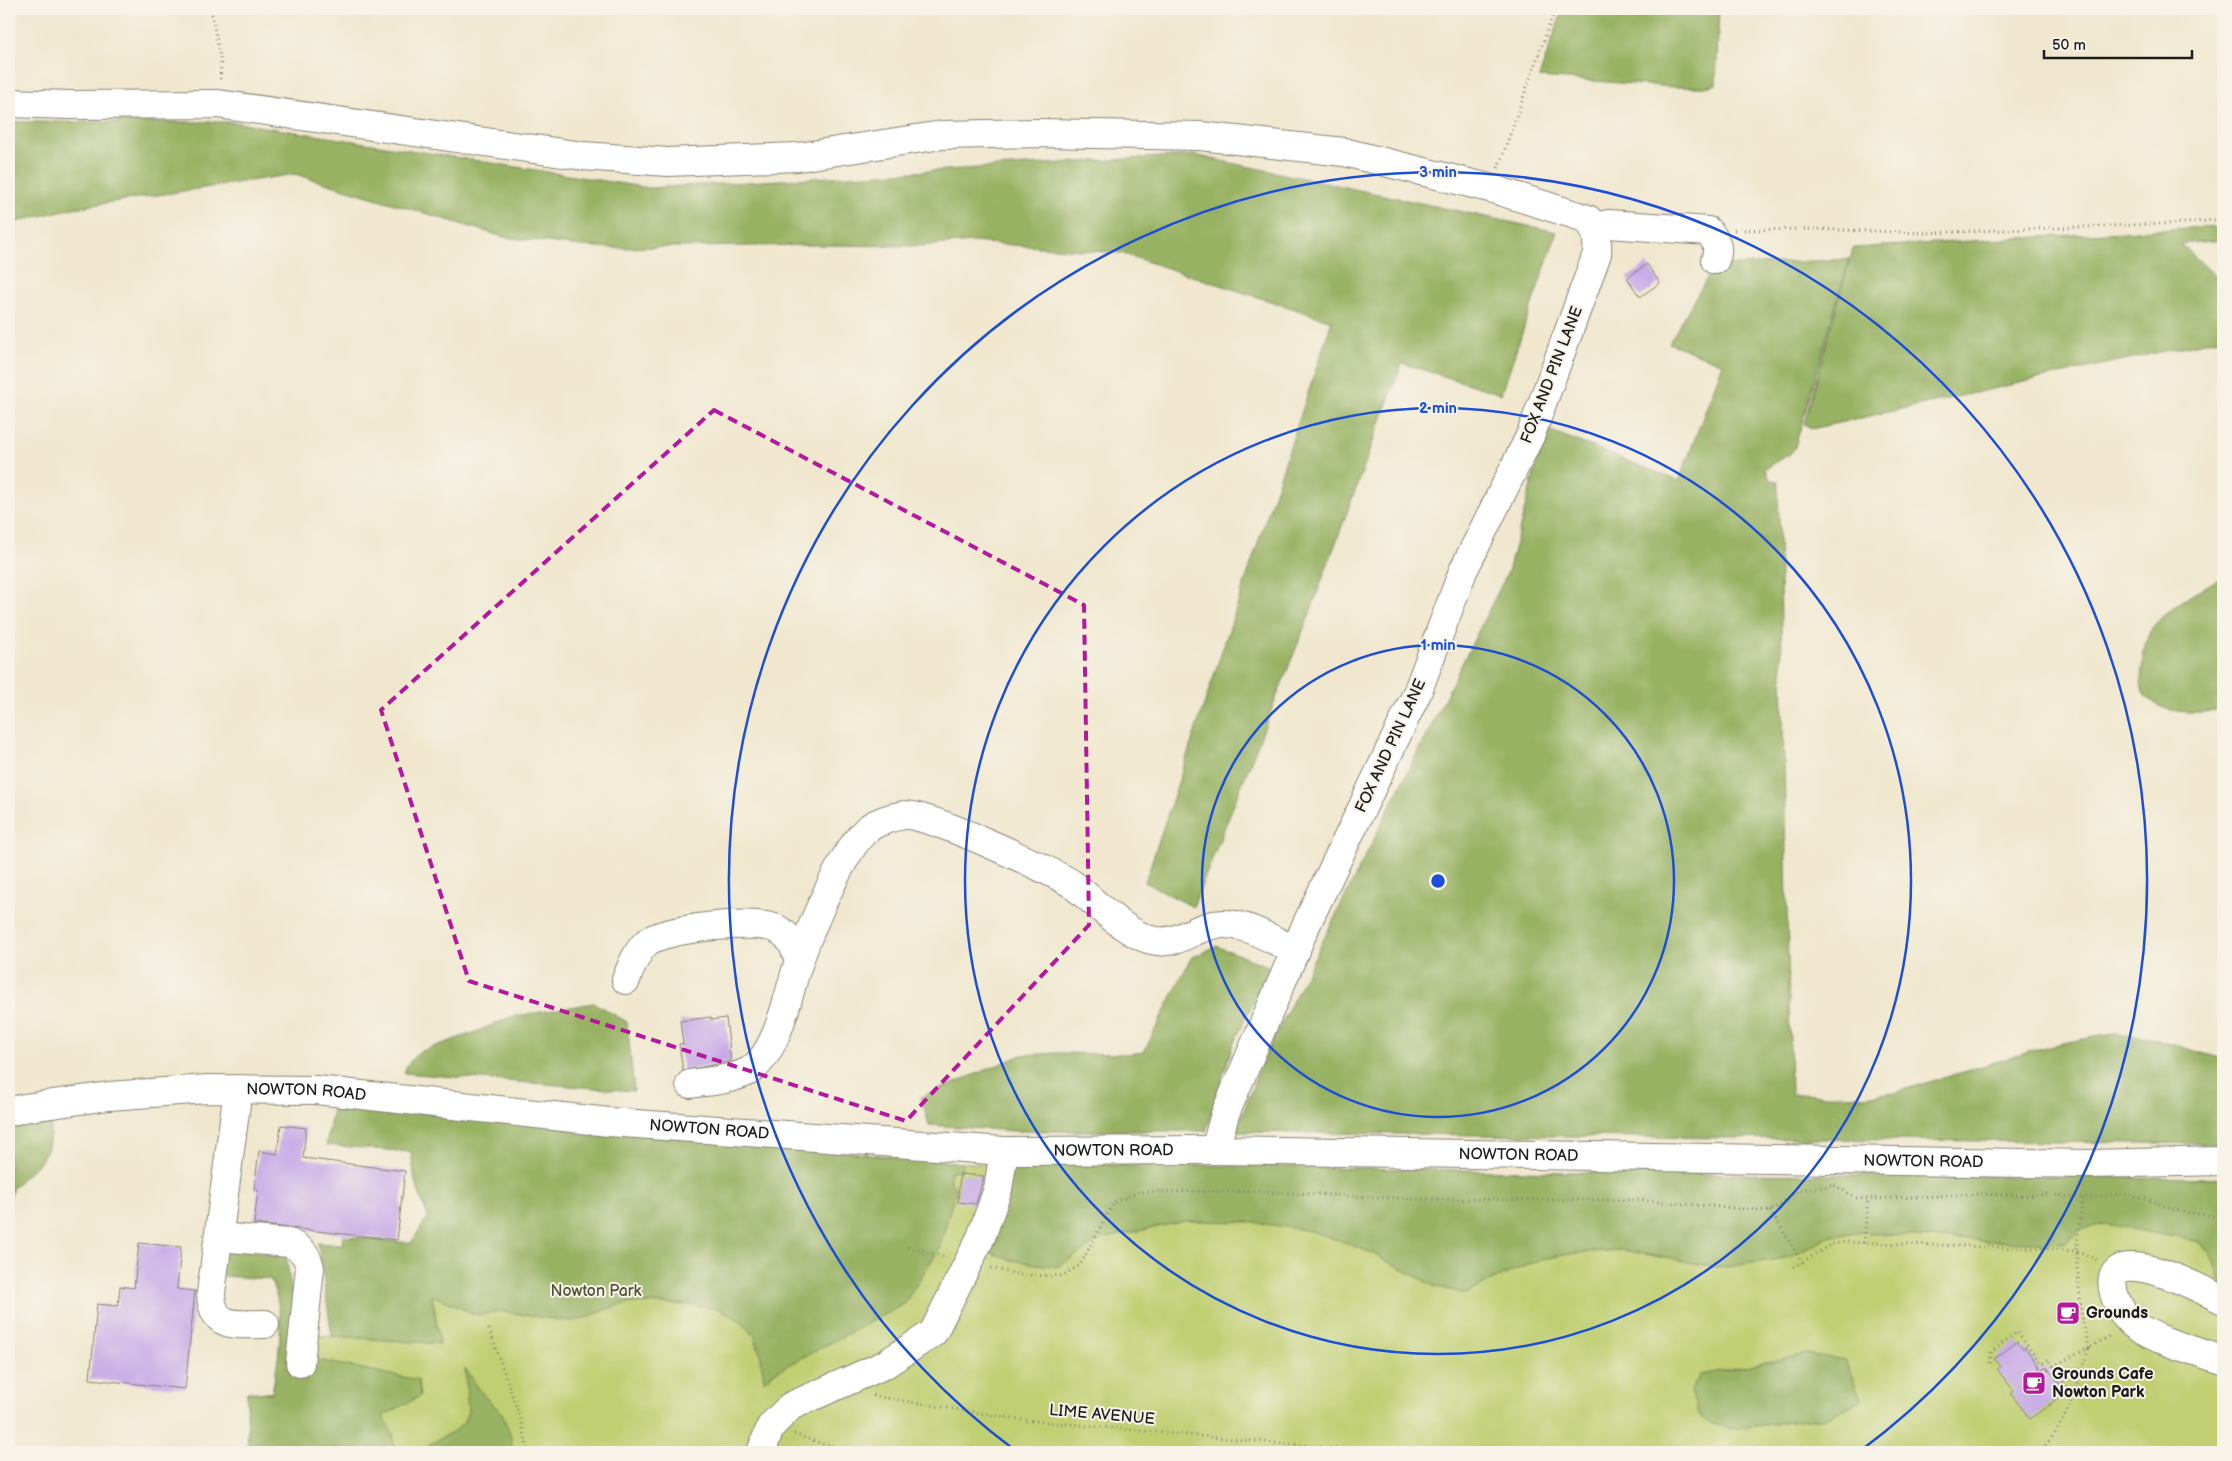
<svg xmlns="http://www.w3.org/2000/svg" width="2232" height="1461" font-family="'Balsamiq Sans',sans-serif">
<rect width="100%" height="100%" fill="#f7f3e8"/>
<filter id="ink" filterUnits="userSpaceOnUse"><feTurbulence type="fractalNoise" baseFrequency=".02" numOctaves="2"/><feDisplacementMap in="SourceGraphic" scale="10" xChannelSelector="R" yChannelSelector="G"/><feConvolveMatrix kernelMatrix="1 2 1 2 8 2 1 2 1" color-interpolation-filters="sRGB"/></filter>
<filter id="wash" filterUnits="userSpaceOnUse"><feTurbulence type="fractalNoise" baseFrequency=".0096" numOctaves="4" result="noise"/><feDisplacementMap in="SourceGraphic" scale="20" xChannelSelector="R" yChannelSelector="G"/><feGaussianBlur stdDeviation="1.12" result="paint"/><feColorMatrix in="noise" values="0 0 0 0 0 0 0 0 0 0 0 0 0 0 0 0 0 1.4 0 .05"/><feComposite in="paint" operator="in"/></filter>
<g filter="url(#wash)">
<rect width="100%" height="100%" fill="#f0e7ce"/>
<path fill="#c0cf72" stroke="#6e7647" d="M 412,1112 L 963,1163 C 1073,1167 1183,1164 1292,1167 C 1603,1173 1913,1178 2223,1178 L 2223,1452 L 248,1452 L 247,1392 L 272,1393 L 279,1356 L 280,1335 L 332,1336 L 440,1343 L 432,1295 L 428,1217 L 415,1181 Z"/>
<path fill="#98b264" stroke="#5a6740" d="M 1563,9 L 1719,9 L 1716,84 L 1706,87 L 1674,87 L 1539,77 Z
M 9,122 L 233,122 L 649,188 L 1194,155 L 1557,232 L 1501,394 L 1402,363 L 1308,618 L 1193,907 L 1145,882 L 1332,321 L 1121,253 L 973,242 L 920,246 L 813,245 L 613,248 L 580,246 L 504,237 L 295,174 L 73,208 L 19,221 L 9,229 Z
M 2223,226 L 2223,240 L 2181,244 L 2223,283 L 2223,338 L 1811,429 L 1804,424 L 1853,248 Z
M 1849,259 L 1795,447 L 1791,453 L 1765,469 L 1770,480 L 1778,481 L 1791,1094 L 1863,1096 L 1896,1092 L 2049,1046 L 2088,1038 L 2115,1034 L 2150,1038 L 2223,1059 L 2223,1144 L 1236,1132 L 1261,1064 L 1508,572 L 1546,429 L 1679,481 L 1723,364 L 1669,343 L 1716,263 L 1737,265 Z
M 2223,577 L 2223,706 C 2213,713 2203,712 2190,712 C 2174,712 2147,707 2142,688 C 2140,679 2142,670 2143,661 C 2144,648 2147,632 2157,622 C 2172,606 2203,587 2223,577 Z
M 1216,946 L 1270,967 L 1232,1047 L 1206,1131 L 1014,1131 L 929,1125 L 921,1097 L 1022,1055 L 1057,1053 L 1126,1054 L 1144,1052 L 1191,958 Z
M 594,1003 L 627,1022 L 634,1091 L 404,1073 L 407,1065 L 419,1052 L 476,1032 L 511,1017 Z
M 333,1109 L 412,1112 L 963,1163 L 961,1170 L 950,1171 L 950,1181 L 956,1189 L 939,1249 L 904,1304 L 773,1373 L 764,1381 L 761,1358 L 755,1337 L 742,1322 L 719,1309 L 693,1305 L 632,1303 L 618,1305 L 580,1320 L 567,1321 L 499,1311 L 482,1315 L 474,1314 L 432,1295 L 440,1344 L 332,1336 L 318,1243 L 342,1245 L 343,1236 L 411,1243 L 428,1217 L 415,1181 L 411,1152 L 326,1145 Z
M 52,1119 L 48,1148 L 40,1162 L 13,1187 L 9,1203 L 9,1130 Z
M 1012,1165 L 1205,1165 L 1609,1173 L 2223,1178 L 2223,1291 L 2213,1259 L 2200,1242 L 2106,1224 L 2081,1229 L 2066,1243 L 1985,1241 L 1857,1232 L 1829,1237 L 1791,1257 L 1721,1268 L 1622,1250 L 1577,1253 L 1541,1259 L 1495,1279 L 1466,1294 L 1434,1286 L 1376,1255 L 1344,1242 L 1311,1231 L 1252,1222 L 1185,1221 L 1102,1239 L 1057,1267 L 1010,1260 L 984,1250 Z
M 224,1248 L 286,1255 L 299,1341 L 312,1359 L 418,1380 L 420,1396 L 383,1416 L 393,1434 L 394,1445 L 402,1452 L 248,1452 L 247,1392 L 272,1393 C 279,1357 287,1313 270,1279 L 221,1276 Z
M 1807,1354 L 1845,1360 L 1861,1400 L 1826,1418 L 1729,1429 L 1710,1423 L 1701,1417 L 1697,1412 L 1691,1391 L 1700,1375 Z
M 465,1368 L 484,1396 L 502,1413 L 511,1436 L 512,1452 L 424,1452 L 428,1445 L 456,1430 L 464,1422 L 468,1412 Z"/>
<g id="blocks">
<path fill="#c7aae7" d="M 1647,264 L 1660,283 L 1640,297 L 1627,278 Z
M 711,1017 L 711,1020 L 726,1018 L 731,1061 L 683,1071 L 679,1044 L 683,1044 L 680,1021 Z
M 281,1125 L 306,1128 L 303,1158 L 405,1171 L 397,1240 L 254,1224 L 258,1190 L 254,1189 L 259,1151 L 277,1154 Z
M 960,1174 L 984,1176 L 976,1204 L 958,1202 Z
M 139,1243 L 181,1247 L 177,1289 L 195,1291 L 185,1389 L 90,1379 L 97,1304 L 118,1306 L 120,1286 L 134,1288 Z
M 2017,1342 L 2023,1349 L 2025,1347 L 2041,1370 L 2046,1366 L 2066,1392 L 2030,1419 L 2011,1394 L 2014,1391 L 1997,1369 L 2000,1367 L 1994,1359 Z"/>
</g>
</g>
<g filter="url(#ink)">
<use href="#blocks" fill-opacity="0" stroke="#868275" stroke-width="1"/>
<g fill="none" stroke-linecap="round" stroke-linejoin="round">
<g stroke="#868275" stroke-width="30">
<g id="minor">
<path d="M 9,103 L 70,105 L 218,104 L 583,156 L 668,162 L 798,157 L 942,135 L 1041,133 L 1200,136 L 1344,152 L 1493,189 L 1588,219 C 1597,231 1598,240 1597,254 L 1531,434 L 1463,571 L 1417,693 L 1307,923 L 1225,1114 L 1215,1150"/>
<path d="M 1595,227 L 1609,224 L 1708,231 C 1716,239 1720,249 1715,260"/>
<path d="M 626,980 C 631,967 636,953 646,943 C 663,928 759,918 779,930 C 791,937 795,948 799,961"/>
<path d="M 690,1084 C 709,1081 732,1080 749,1071 C 775,1055 786,1005 794,977 C 804,943 842,847 870,827 C 881,820 893,817 904,815 C 923,811 1053,871 1072,884 C 1093,900 1126,934 1151,940 C 1175,946 1189,931 1209,926 C 1239,917 1270,939 1296,951"/>
<path d="M 238,1089 L 211,1293 C 212,1330 237,1324 265,1324"/>
<path id="s1" d="M 9,1112 L 24,1108 L 109,1096 L 207,1089 L 316,1090 L 609,1122 L 1004,1151 L 1215,1150 L 2088,1164 L 2223,1161"/>
<path d="M 219,1237 L 289,1243 C 302,1249 307,1254 310,1268 L 300,1363"/>
<path d="M 2223,1300 C 2205,1291 2098,1234 2114,1294 C 2117,1304 2125,1319 2134,1325 C 2161,1343 2193,1350 2223,1360"/>
<path d="M 761,1452 L 771,1426 L 791,1406 L 884,1365 L 933,1333 L 981,1237 L 998,1189 L 1004,1151"/>
</g>
</g>
<path stroke="#868275" stroke-width="3" stroke-dasharray="1 4" stroke-linecap="butt" d="M 211,9 L 221,63 L 220,82
M 1498,168 L 1555,9
M 1734,230 L 1815,229 L 1925,233 L 2187,223 L 2223,219
M 1770,1211 L 1803,1263
M 1864,1243 L 1868,1199
M 908,1247 L 946,1257
M 1794,1267 L 1832,1244 L 1846,1242 L 2054,1249 L 2076,1251 L 2097,1260
M 991,1268 L 1021,1275 L 1062,1276 L 1080,1265 L 1114,1202 L 1140,1192 L 1249,1191 L 1415,1199 L 1636,1200 L 1770,1211 C 1782,1205 1792,1193 1805,1189 C 1814,1187 1824,1189 1832,1184 L 1857,1198 L 1868,1199 L 1982,1194 L 2020,1196 L 2046,1194 L 2083,1198 L 2124,1194 L 2147,1199 L 2174,1210 L 2210,1216 L 2223,1216
M 489,1329 L 522,1423 L 528,1452
M 1990,1363 L 1991,1352 L 2017,1332 L 2041,1364
M 2039,1366 L 2049,1359 L 2060,1378 L 2057,1380
M 2053,1366 L 2089,1348 L 2081,1312 L 2076,1251 L 2083,1198
M 2060,1378 L 2073,1395
M 873,1396 L 1024,1420 L 1375,1452
M 794,1434 L 823,1444 L 864,1452
M 2038,1452 C 2068,1427 2076,1384 2089,1348 L 2112,1335"/>
<use href="#minor" stroke="#fff" stroke-width="28"/>
</g>
</g>
<path fill="none" stroke="#b5179e" stroke-width="4" stroke-dasharray="10 6" stroke-linejoin="round" d="M 714,410 L 1084,605 L 1089,925 L 906,1121 L 469,981 L 381,710 Z"/>
<g fill="none" stroke="#1d4ed8" stroke-width="2.5">
<circle cx="1438" cy="881" r="236"/>
<circle cx="1438" cy="881" r="473"/>
<path d="M1016 1451A709 709 0 1 1 1860 1451"/>
</g>
<defs>
<g id="cafe-square" transform="scale(1.25)"><rect x="-9" y="-9" width="18" height="18" rx="4" fill="#b5179e" stroke="#f7f3e8"/><path d="M-5.5-4.5H6V0H3Q3 3.5 0 3.5H-2.5Q-5.5 3.5-5.5 0ZM3-3.2v2h1.7v-2ZM-6 4.5H4V6H-6Z" fill="#fff"/></g>
</defs>
<g fill-rule="evenodd">
<use href="#cafe-square" x="2068" y="1313"/>
<use href="#cafe-square" x="2034" y="1383"/>
</g>
<g text-anchor="middle" dominant-baseline="central" stroke-width="4" stroke-linejoin="round" paint-order="stroke">
<g font-size="16" fill="#1c1c1c" stroke="#f7f3e8">
<text transform="translate(1552 375) rotate(-69)">FOX AND PIN LANE</text>
<text transform="translate(1391 746) rotate(-65)">FOX AND PIN LANE</text>
<text stroke="none"><textPath href="#s1" startOffset="299">NOWTON ROAD</textPath></text>
<text stroke="none"><textPath href="#s1" startOffset="704">NOWTON ROAD</textPath></text>
<text stroke="none"><textPath href="#s1" startOffset="1109">NOWTON ROAD</textPath></text>
<text stroke="none"><textPath href="#s1" startOffset="1514">NOWTON ROAD</textPath></text>
<text stroke="none"><textPath href="#s1" startOffset="1919">NOWTON ROAD</textPath></text>
<text transform="translate(1102 1415) rotate(5)">LIME AVENUE</text>
</g>
<g font-size="16" fill="#4d5236" stroke="#f7f3e8">
<text x="596" y="1291">Nowton Park</text>
</g>
<g font-size="16" font-weight="bold" fill="#1c1c1c" stroke="#f7f3e8" text-anchor="start">
<text x="2086" y="1313">Grounds</text>
<text x="2052" y="1374">Grounds Cafe<tspan x="2052" dy="18">Nowton Park</tspan></text>
</g>
</g>
<circle cx="1438" cy="881" r="8" fill="#1d4ed8" stroke="#f7f3e8" stroke-width="2.5"/>
<g font-size="15" text-anchor="middle" font-weight="bold" fill="#1d4ed8" stroke="#f7f3e8" stroke-width="4" stroke-linejoin="round" paint-order="stroke">
<text x="1438" y="177">3 min</text>
<text x="1438" y="413">2 min</text>
<text x="1438" y="650">1 min</text>
</g>
<rect width="2232" height="1461" fill="none" stroke="#f7f3e8" stroke-width="30"/>
<path d="M2044 50v8h148v-8" fill="none" stroke="#1c1c1c" stroke-width="2.5"/>
<text x="2052" y="50" font-size="15" fill="#1c1c1c" stroke="#f7f3e8" stroke-width="4" paint-order="stroke">50 m</text>
</svg>
